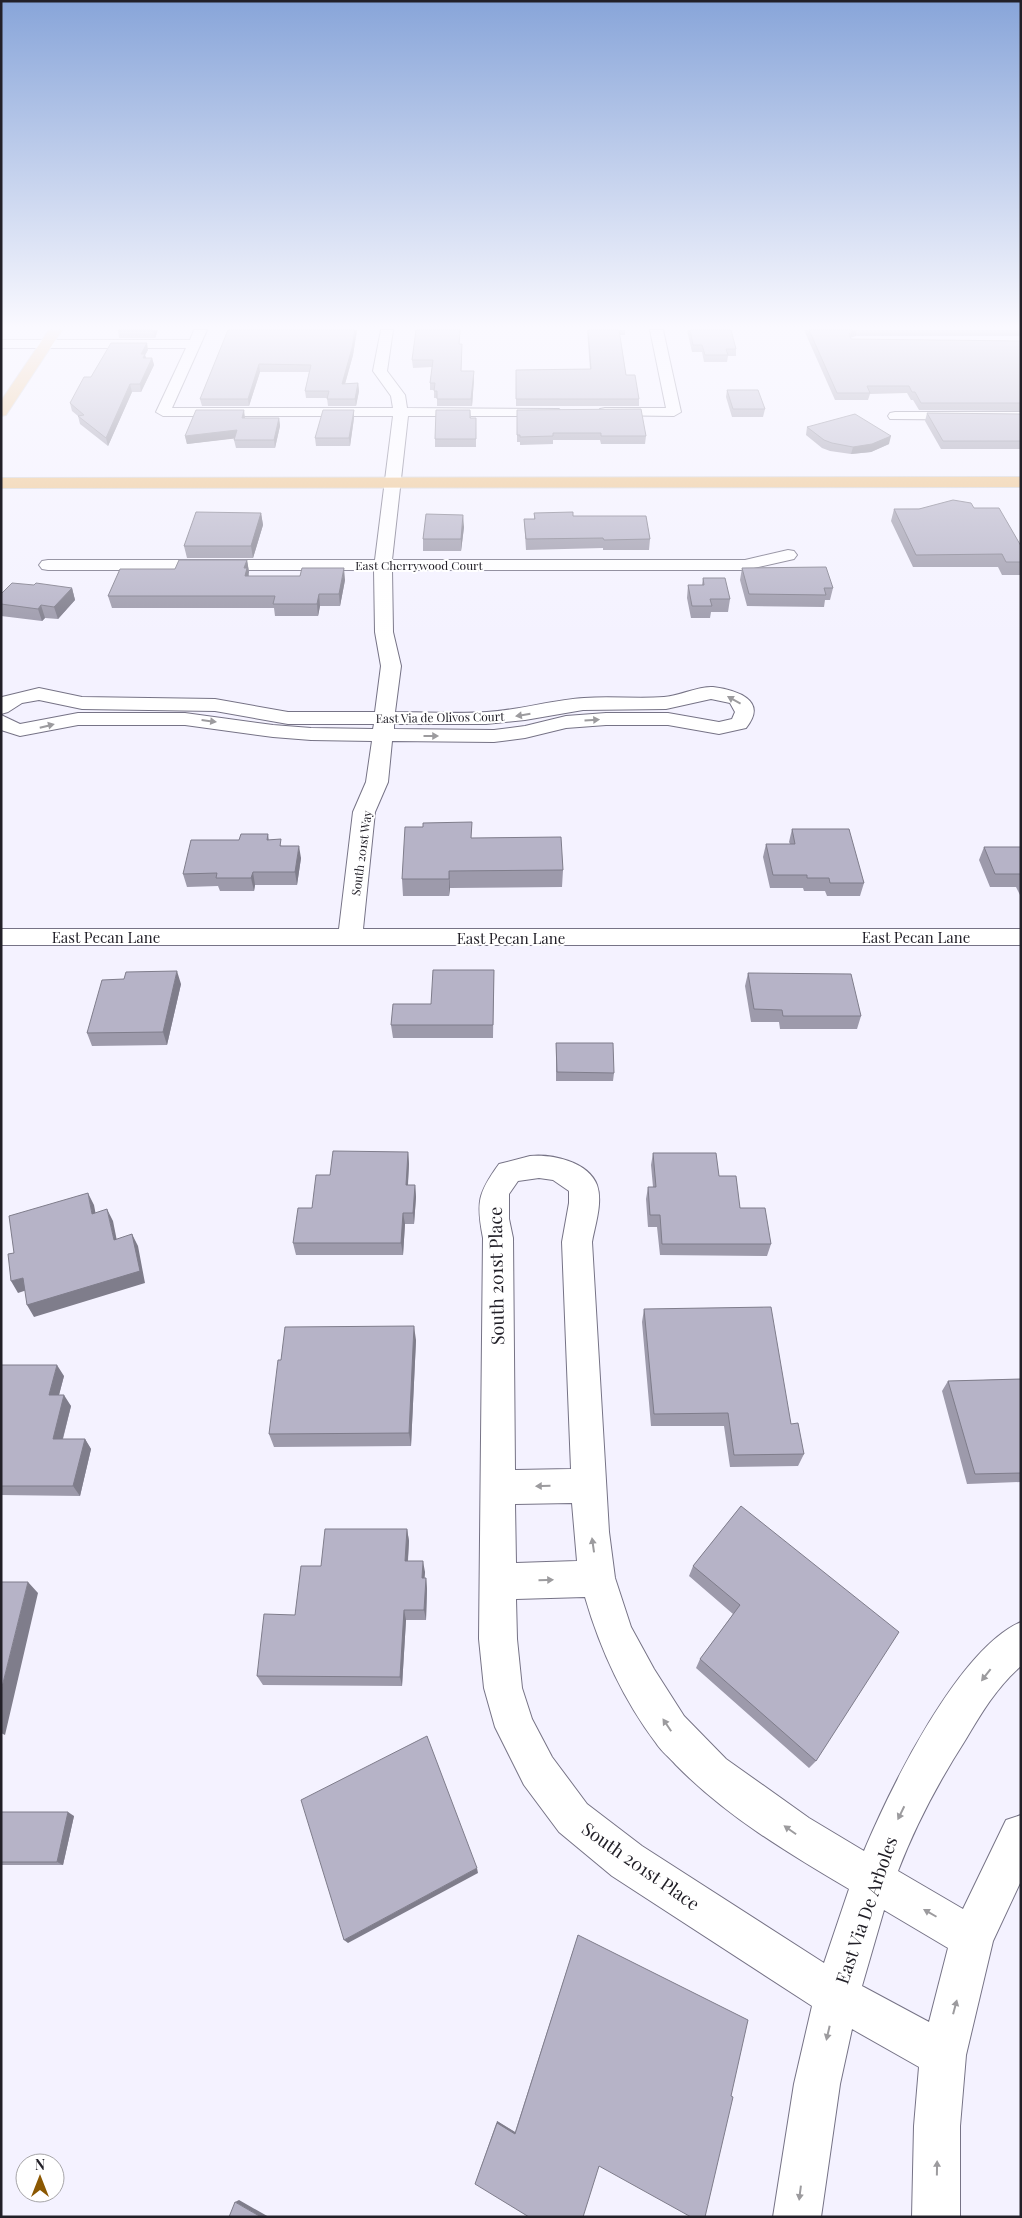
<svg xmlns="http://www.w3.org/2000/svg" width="1022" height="2218" font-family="'Playfair Display',serif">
<rect width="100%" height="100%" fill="#f4f2ff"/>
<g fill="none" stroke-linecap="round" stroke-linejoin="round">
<g stroke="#767386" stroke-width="2">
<path id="minor" d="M 194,330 L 207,330 L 172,408 L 393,408 L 391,396 L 373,371 L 381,330 L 393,330 L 387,371 L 405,395 L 407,408 L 559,409 L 561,412 L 559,415 L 554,416 L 408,416 L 392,560 L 745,560 L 788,550 L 794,551 L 797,555 L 794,559 L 745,570 L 392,570 L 393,632 L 401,666 L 395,712 C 426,712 457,714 487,712 C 520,710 552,700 584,698 C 611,696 638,699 664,697 C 680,696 697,686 713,687 C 736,690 769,700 746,728 L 719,734 L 668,725 L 606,725 L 566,728 L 525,738 L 494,742 L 392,741 L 388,782 L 375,812 L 363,929 L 1021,929 L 1021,945 L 1,945 L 1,929 L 339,929 L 353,812 L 366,782 L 372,741 L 311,740 L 273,737 L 185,725 L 78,725 L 20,736 L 1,730 L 1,715 L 20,724 L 78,713 L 185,713 L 273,725 L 311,728 L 373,729 L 374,724 L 288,724 L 215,711 L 82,709 L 39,700 L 22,703 L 8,712 L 1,714 L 2,697 L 39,688 L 82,697 L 215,699 L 288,712 L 375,712 L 381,666 L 375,632 L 374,570 L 48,570 L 42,569 L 39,565 L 42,561 L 48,560 L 375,560 L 393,416 L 163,416 L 156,412 L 186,348 L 1,348 L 1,340 L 190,340 ZM 711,699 L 730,703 L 735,712 L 732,719 L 719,722 L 668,713 L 606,713 L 566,716 L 525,726 L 494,730 L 394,729 L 394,724 L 486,724 L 525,720 L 583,710 L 666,709 Z
M 650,330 L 663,330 L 681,412 L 674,416 L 600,415 L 598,412 L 600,409 L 605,408 L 666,408 Z
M 895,412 L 1021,412 L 1021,420 L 890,419 L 888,416 L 890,413 Z
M 530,1156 C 551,1154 588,1161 597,1185 C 603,1202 595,1225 592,1242 L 609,1532 L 615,1578 L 631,1627 L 654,1669 L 684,1716 L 726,1759 L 809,1818 L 864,1851 C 890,1789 958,1649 1021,1622 L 1021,1666 C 997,1687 982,1712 966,1739 C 939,1781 916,1824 898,1871 L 963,1909 L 1006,1820 L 1021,1815 L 1021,1881 L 993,1941 L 966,2055 L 960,2126 L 960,2217 L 912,2217 L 914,2126 L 919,2067 L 852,2029 L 840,2084 L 821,2217 L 773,2217 L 794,2084 L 812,2006 L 612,1876 L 559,1832 L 524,1785 L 495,1727 L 484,1688 L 479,1639 L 483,1238 C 476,1202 478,1193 499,1164 ZM 539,1178 L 553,1180 L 569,1191 L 569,1203 L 562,1242 L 571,1469 L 515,1470 L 513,1238 L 509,1219 L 509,1194 L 518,1181 ZM 572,1503 L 577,1561 L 516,1563 L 515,1504 ZM 585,1597 C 600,1649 623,1699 656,1743 C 661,1751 670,1758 676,1765 C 726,1816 788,1853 849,1889 L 824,1963 L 642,1846 L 587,1804 L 552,1757 L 532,1719 L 522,1688 L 517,1639 L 516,1599 ZM 884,1910 L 948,1948 L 929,2022 L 862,1986 Z"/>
</g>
<g stroke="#d3d2d4" stroke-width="2">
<path id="major" d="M 49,330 L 62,330 L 6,415 L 1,416 L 1,401 Z
M 1021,477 L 1021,487 L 1,488 L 1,478 Z"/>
</g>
<use href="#minor" fill="#fff" fill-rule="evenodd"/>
<use href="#major" fill="#eec286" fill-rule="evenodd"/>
</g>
<path fill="#9d9aab" d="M 118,330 L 158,330 L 155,338 L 119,338 Z
M 228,330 L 357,330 L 353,355 L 345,384 L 358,383 L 359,391 L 356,406 L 328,406 L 327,398 L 306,398 L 305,391 L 309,372 L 260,372 L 249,406 L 202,406 L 200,399 Z
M 416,330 L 460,330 L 459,344 L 462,344 L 461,371 L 474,379 L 472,406 L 437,406 L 437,398 L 434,398 L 434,390 L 430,390 L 430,383 L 432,367 L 413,368 L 412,360 Z
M 587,330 L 625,330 L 625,335 L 620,335 L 626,375 L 639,399 L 639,406 L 516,406 L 516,370 L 590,369 Z
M 687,330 L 731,330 L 736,349 L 736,356 L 728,356 L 727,362 L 704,362 L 702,352 L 692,352 Z
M 804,330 L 1021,330 L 1021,336 L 856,336 L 850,338 L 851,339 L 1021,341 L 1021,411 L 919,410 L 913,400 L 911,400 L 907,393 L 870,394 L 868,400 L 835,400 Z
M 148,350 L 145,355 L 146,358 L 152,358 L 154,365 L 141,392 L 132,392 L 108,446 L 80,424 L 78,416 L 72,411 L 70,403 Z
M 727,390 L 765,409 L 763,417 L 732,417 L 726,397 Z
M 354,410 L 354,418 L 350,446 L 316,446 L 315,438 Z
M 470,410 L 471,418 L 476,418 L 476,447 L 435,447 L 435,439 Z
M 517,410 L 646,436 L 645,444 L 601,444 L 600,440 L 553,440 L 553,444 L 520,445 L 520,442 L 517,442 Z
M 927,413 L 1021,414 L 1021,449 L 941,449 L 925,421 Z
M 245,418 L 279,418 L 280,426 L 275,448 L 236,448 L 234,440 L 235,438 L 187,444 L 185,436 Z
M 807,427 L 889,444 L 871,452 L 851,454 L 830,451 L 822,448 L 806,435 Z
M 974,508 L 1021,546 L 1021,575 L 1002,575 L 998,567 L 913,567 L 891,521 L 894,509 Z
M 261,513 L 263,525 L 253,558 L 187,558 L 184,546 Z
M 534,513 L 573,516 L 650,539 L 649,550 L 603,550 L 603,548 L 526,550 L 524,519 L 534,519 Z
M 464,527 L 461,551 L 423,551 L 423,539 Z
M 247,560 L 249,572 L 249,576 L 345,580 L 340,606 L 320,606 L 318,616 L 275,616 L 274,608 L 112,608 L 108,596 Z
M 742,568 L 833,588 L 830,600 L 825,600 L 824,607 L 747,606 L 740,580 Z
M 703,578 L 730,599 L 728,612 L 711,612 L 710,618 L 691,618 L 687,598 L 688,585 L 702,585 Z
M 34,585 L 72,588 L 75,600 L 58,619 L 45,618 L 42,621 L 1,616 L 1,594 Z
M 792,829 L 864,883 L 860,896 L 827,896 L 825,891 L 804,891 L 803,888 L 770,888 L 763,857 L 766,844 L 790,844 L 789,842 Z
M 268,834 L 269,840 L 282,846 L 301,858 L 297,885 L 255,885 L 254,891 L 220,891 L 218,886 L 187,887 L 183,874 L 239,840 Z
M 472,838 L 563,870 L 562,887 L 450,888 L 449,896 L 403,896 L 402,879 Z
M 984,847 L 1021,847 L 1021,895 L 1020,895 L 1016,887 L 990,887 L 979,860 Z
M 494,970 L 493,1038 L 393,1038 L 391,1025 L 431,1004 Z
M 748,973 L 861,1016 L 857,1029 L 780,1029 L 779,1022 L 751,1022 L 745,986 Z
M 124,979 L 181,984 L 167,1045 L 92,1046 L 87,1033 Z
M 556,1043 L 614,1073 L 613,1081 L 556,1081 Z
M 408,1152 L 409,1164 L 408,1185 L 415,1185 L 416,1197 L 414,1224 L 405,1224 L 403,1255 L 296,1255 L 293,1243 L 330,1175 Z
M 653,1153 L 719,1176 L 740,1208 L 771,1244 L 767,1256 L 660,1255 L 657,1227 L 648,1227 L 646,1199 L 648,1187 L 653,1187 L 651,1165 Z
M 644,1309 L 791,1424 L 804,1454 L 798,1466 L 730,1467 L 724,1426 L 651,1426 L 642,1322 Z
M 416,1340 L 411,1446 L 274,1447 L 269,1434 Z
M 1,1365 L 64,1376 L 59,1395 L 71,1406 L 63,1439 L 85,1439 L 91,1449 L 80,1496 L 1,1495 Z
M 1021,1379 L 1021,1482 L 967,1484 L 942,1391 L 948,1381 Z
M 741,1506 L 816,1761 L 809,1768 L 696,1668 L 700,1659 L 733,1614 L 689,1576 L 693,1566 Z
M 407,1529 L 409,1541 L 408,1561 L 425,1572 L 424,1578 L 426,1578 L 427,1589 L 426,1620 L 406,1620 L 402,1686 L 263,1685 L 257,1676 L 295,1615 L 321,1566 Z
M 1,1812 L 74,1816 L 63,1865 L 1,1865 Z
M 578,1935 L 599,2166 L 475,2184 L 497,2121 L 515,2132 Z"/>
<path fill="#7f7d8b" d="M 153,330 L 158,330 L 155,338 L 153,331 Z
M 355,330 L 357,330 L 353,355 L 343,391 L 342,384 Z
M 852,330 L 857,330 L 856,336 L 851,337 L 847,341 L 849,334 Z
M 147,343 L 148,350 L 145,355 L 147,361 L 145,365 L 141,354 Z
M 152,358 L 154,365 L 141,392 L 140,384 Z
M 259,364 L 260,372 L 249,406 L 248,399 Z
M 474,371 L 474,379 L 472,406 L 471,399 Z
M 358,383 L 359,391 L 356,406 L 355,399 Z
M 130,384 L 132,392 L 108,446 L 106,438 Z
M 244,410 L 245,418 L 242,418 Z
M 354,410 L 354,418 L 350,446 L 349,438 Z
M 279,418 L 280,426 L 275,448 L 274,440 Z
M 237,430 L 239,438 L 187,444 L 185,436 Z
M 891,436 L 889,444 L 871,452 L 851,454 L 853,447 Z
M 261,513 L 263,525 L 253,558 L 251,546 Z
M 463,515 L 464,527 L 461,551 L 461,539 Z
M 247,560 L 249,572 L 248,574 L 249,581 L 247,589 L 244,568 Z
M 344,568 L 345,580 L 340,606 L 339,594 Z
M 72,588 L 75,600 L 58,619 L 54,607 Z
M 319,594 L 320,606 L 318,616 L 317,604 Z
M 41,605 L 45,618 L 42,621 L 38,609 Z
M 299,846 L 301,858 L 297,885 L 295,872 Z
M 449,871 L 450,888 L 449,896 Z
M 253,872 L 255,885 L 254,891 L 251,878 Z
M 177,971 L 181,984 L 167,1045 L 163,1032 Z
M 408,1152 L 409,1164 L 407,1197 L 406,1185 Z
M 415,1185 L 416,1197 L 414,1224 L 413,1213 Z
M 88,1193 L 94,1205 L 98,1226 L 92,1214 Z
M 107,1209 L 113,1221 L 119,1251 L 114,1240 Z
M 403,1213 L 405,1224 L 403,1255 L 401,1243 Z
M 132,1234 L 138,1246 L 145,1283 L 34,1317 L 27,1305 Z
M 23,1278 L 30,1289 L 18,1293 L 11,1281 Z
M 414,1326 L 416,1340 L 411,1446 L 409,1433 Z
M 57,1365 L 64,1376 L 56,1406 L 49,1395 Z
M 64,1395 L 71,1406 L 60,1449 L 53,1439 Z
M 85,1439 L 91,1449 L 80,1496 L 73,1486 Z
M 407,1529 L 409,1541 L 407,1572 L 405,1561 Z
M 423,1561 L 425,1572 L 424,1589 L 422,1578 Z
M 426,1578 L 427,1589 L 426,1620 L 424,1610 Z
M 28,1582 L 38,1593 L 5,1735 L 1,1733 L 1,1691 Z
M 404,1610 L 406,1620 L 402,1686 L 400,1677 Z
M 68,1812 L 74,1816 L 63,1865 L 57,1862 Z
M 477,1868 L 478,1873 L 348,1943 L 344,1940 Z
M 497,2121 L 515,2132 L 515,2134 L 497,2123 Z
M 239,2200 L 269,2217 L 261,2217 L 235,2202 Z"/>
<path fill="#b6b3c7" stroke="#7f7d8b" d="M 118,330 L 153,330 L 153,331 L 118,331 Z
M 228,330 L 355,330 L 352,348 L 342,384 L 358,383 L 355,399 L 327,399 L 329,391 L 305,391 L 311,365 L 259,364 L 248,399 L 200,399 Z
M 416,330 L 460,330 L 459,344 L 462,344 L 461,371 L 474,371 L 471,399 L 437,399 L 437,391 L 434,391 L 435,383 L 430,383 L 433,360 L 412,360 Z
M 588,330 L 619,330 L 626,375 L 635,375 L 639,399 L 516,399 L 516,370 L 591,369 Z
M 690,330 L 731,330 L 736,349 L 726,349 L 728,355 L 705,355 L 702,345 L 693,345 Z
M 809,330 L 852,330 L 849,334 L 851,339 L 1021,341 L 1021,403 L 921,403 L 915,392 L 912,392 L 909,386 L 867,386 L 870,393 L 837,393 Z
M 111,343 L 147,343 L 141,354 L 145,354 L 143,358 L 152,358 L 140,384 L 130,384 L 106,438 L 78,416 L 84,415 L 70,403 L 84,377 L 91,377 Z
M 727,390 L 758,390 L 765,409 L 733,409 Z
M 641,409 L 646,436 L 601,436 L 601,433 L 553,433 L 553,436 L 520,437 L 520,435 L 517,435 L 517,410 Z
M 196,410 L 244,410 L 242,418 L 279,418 L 274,440 L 234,440 L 237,430 L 185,436 Z
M 323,410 L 354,410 L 349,438 L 315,438 Z
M 436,410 L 470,410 L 470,418 L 476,418 L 476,439 L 435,439 Z
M 927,413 L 1021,414 L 1021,441 L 943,441 Z
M 855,414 L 891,436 L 872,444 L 853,447 L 832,443 L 824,440 L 807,427 Z
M 953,500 L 971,503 L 974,508 L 999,508 L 1021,546 L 1021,562 L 1006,562 L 1002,554 L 916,555 L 894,509 L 919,509 Z
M 196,512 L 261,513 L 251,546 L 184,546 Z
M 573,512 L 573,516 L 646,516 L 650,539 L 604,540 L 603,538 L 526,539 L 524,519 L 535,519 L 534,513 Z
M 426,514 L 463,515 L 461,539 L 423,539 Z
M 179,560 L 247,560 L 244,568 L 247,568 L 245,576 L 300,576 L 302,568 L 344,568 L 339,594 L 319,594 L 317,604 L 273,604 L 275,596 L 108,596 L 120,569 L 175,569 Z
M 826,567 L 833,588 L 824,588 L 826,595 L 749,594 L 742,568 Z
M 703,578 L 725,578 L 730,599 L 710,599 L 712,606 L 692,606 L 688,585 L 704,585 Z
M 12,583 L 34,585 L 36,583 L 72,588 L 54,607 L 41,605 L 38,609 L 1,604 L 1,594 Z
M 472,822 L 471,838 L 561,837 L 563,870 L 449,871 L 449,879 L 402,879 L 405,827 L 423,827 L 423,823 Z
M 792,829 L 849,829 L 864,883 L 830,883 L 829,878 L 807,878 L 807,875 L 773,875 L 766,844 L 795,844 Z
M 241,834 L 268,834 L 267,840 L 281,839 L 280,846 L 299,846 L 295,872 L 253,872 L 251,878 L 216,878 L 217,873 L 183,874 L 191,840 L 239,840 Z
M 984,847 L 1021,847 L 1021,874 L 995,874 Z
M 433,970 L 494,970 L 493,1025 L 391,1025 L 393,1004 L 431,1004 Z
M 177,971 L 163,1032 L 87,1033 L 102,980 L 124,979 L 126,972 Z
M 748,973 L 851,974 L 861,1016 L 783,1016 L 782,1010 L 754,1009 Z
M 556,1043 L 613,1043 L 614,1073 L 557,1072 Z
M 333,1151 L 408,1152 L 406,1185 L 415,1185 L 413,1213 L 403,1213 L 401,1243 L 293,1243 L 298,1208 L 312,1208 L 316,1175 L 330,1175 Z
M 653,1153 L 716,1153 L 719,1176 L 736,1176 L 740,1208 L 765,1208 L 771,1244 L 662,1244 L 660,1215 L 650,1215 L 648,1187 L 656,1187 Z
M 88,1193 L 92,1214 L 107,1209 L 114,1240 L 132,1234 L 140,1271 L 27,1305 L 23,1278 L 11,1281 L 8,1254 L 14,1253 L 9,1216 Z
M 771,1307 L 791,1424 L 798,1423 L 804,1454 L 734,1455 L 728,1413 L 654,1414 L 644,1309 Z
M 414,1326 L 409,1433 L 269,1434 L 278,1360 L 281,1360 L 285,1327 Z
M 1,1365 L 57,1365 L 49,1395 L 64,1395 L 53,1439 L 85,1439 L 73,1486 L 1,1486 Z
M 1021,1379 L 1021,1473 L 975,1474 L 948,1381 Z
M 741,1506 L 899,1632 L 816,1761 L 700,1659 L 740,1605 L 693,1566 Z
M 325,1529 L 407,1529 L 405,1561 L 423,1561 L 422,1578 L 426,1578 L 424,1610 L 404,1610 L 400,1677 L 257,1676 L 264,1614 L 295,1615 L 301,1566 L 321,1566 Z
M 1,1582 L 28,1582 L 1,1691 Z
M 427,1736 L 477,1868 L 344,1940 L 301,1800 Z
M 1,1812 L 68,1812 L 57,1862 L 1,1862 Z
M 578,1935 L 748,2020 L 731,2096 L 733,2097 L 705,2217 L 691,2217 L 599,2166 L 583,2217 L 529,2217 L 475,2184 L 497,2123 L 515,2134 Z
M 235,2202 L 261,2217 L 229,2217 Z"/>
<defs><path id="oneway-solid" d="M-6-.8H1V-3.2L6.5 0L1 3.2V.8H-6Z" transform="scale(1.25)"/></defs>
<g fill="#9c9b9e">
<use href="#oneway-solid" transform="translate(734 700) rotate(-151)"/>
<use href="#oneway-solid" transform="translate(523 715) rotate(171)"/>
<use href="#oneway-solid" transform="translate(592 720) rotate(-3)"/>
<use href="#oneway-solid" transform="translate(209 721) rotate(7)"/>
<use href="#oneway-solid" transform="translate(47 726) rotate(-14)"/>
<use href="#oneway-solid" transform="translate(431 736)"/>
<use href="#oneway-solid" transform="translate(543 1486) rotate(179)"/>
<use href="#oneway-solid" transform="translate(593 1545) rotate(-98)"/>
<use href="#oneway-solid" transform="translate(546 1580) rotate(-2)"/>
<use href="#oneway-solid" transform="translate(986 1675) rotate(128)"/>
<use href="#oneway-solid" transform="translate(667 1725) rotate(-124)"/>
<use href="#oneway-solid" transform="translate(901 1813) rotate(116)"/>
<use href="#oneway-solid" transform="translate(790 1830) rotate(-145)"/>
<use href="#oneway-solid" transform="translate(930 1913) rotate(-150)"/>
<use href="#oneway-solid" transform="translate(955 2007) rotate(-75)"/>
<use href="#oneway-solid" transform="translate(828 2033) rotate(103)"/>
<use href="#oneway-solid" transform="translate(937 2168) rotate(-89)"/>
<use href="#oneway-solid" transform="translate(800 2193) rotate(97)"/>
</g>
<linearGradient id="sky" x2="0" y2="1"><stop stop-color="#88a5d9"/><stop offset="0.51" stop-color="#faf9ff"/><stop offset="1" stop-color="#faf9ff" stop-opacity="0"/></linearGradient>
<rect width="1022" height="641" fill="url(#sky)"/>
<g text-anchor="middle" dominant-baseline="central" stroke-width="4" stroke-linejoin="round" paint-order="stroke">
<g font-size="12" fill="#222028" stroke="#fff">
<text x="419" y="565">East Cherrywood Court</text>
<text transform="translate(440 717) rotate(-1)">East Via de Olivos Court</text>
<text transform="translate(361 853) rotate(-82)">South 201st Way</text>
</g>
<g font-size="15" fill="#222028" stroke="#fff">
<text x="106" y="937">East Pecan Lane</text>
<text x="916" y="937">East Pecan Lane</text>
<text x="511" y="938">East Pecan Lane</text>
</g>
<g font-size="18" fill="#222028" stroke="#fff">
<text transform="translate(496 1276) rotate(-91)">South 201st Place</text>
<text transform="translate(641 1866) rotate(35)">South 201st Place</text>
<text transform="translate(866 1910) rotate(-71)">East Via De Arboles</text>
</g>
</g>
<rect width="1022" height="2218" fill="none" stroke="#222028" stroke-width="5"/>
<g transform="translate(40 2178)"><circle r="24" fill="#ffffff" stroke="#a7a6a9"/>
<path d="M0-4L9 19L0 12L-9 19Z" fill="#8b5802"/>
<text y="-8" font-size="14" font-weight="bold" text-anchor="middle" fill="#222028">N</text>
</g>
</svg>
